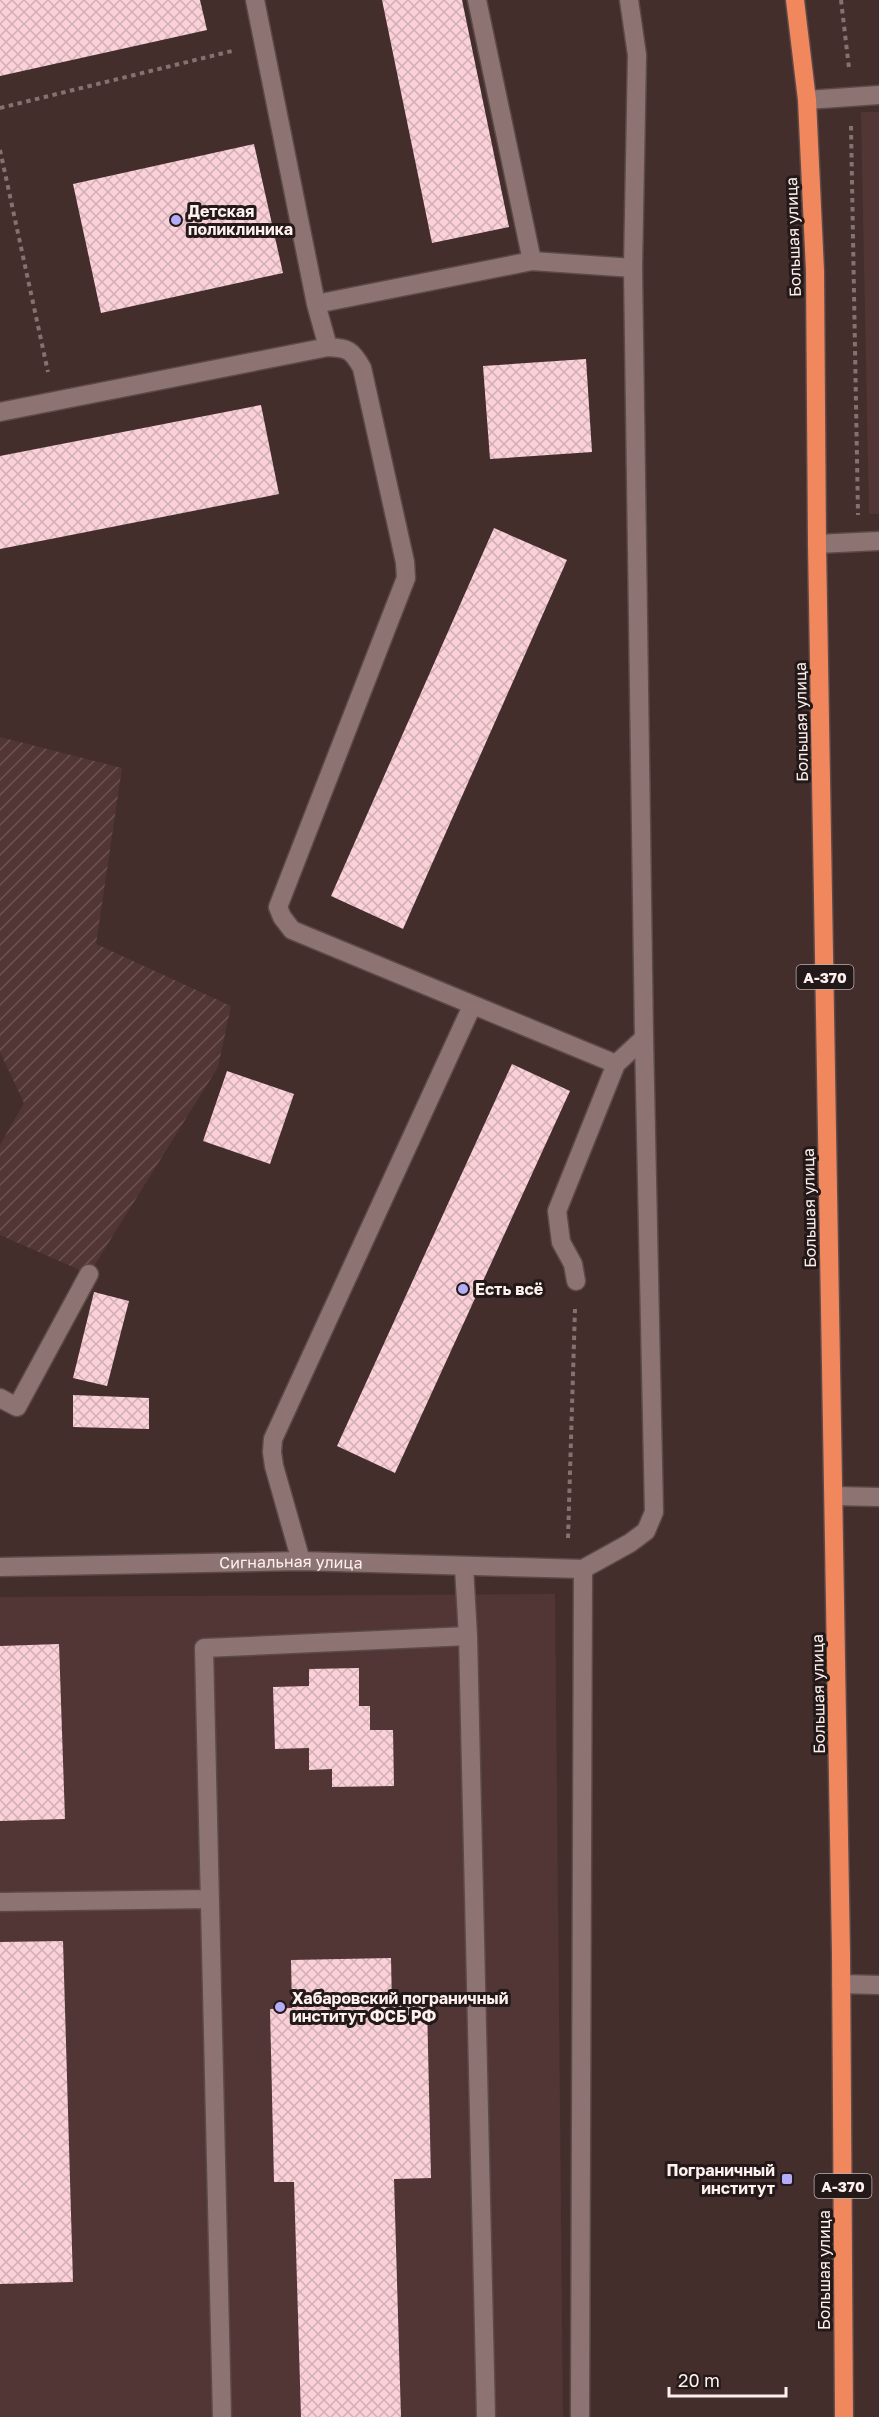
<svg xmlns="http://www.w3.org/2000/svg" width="879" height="2417" font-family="'Golos Text',sans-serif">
<defs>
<pattern id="industrial-furrows" width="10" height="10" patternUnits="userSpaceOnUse" patternTransform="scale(1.5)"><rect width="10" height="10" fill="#523635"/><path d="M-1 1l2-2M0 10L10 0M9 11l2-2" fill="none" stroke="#6c5353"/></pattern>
<pattern id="building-cross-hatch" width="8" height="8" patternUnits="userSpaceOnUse" patternTransform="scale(1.5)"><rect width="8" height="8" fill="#fbd0d9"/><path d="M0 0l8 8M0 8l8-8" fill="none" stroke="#cfaeb4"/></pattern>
</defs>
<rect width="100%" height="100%" fill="#432e2c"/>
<path fill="#523635" d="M 861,112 L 879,112 L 879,514 L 869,514 Z
M 555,1594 L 563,2417 L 0,2417 L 0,1597 Z"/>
<path fill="url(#industrial-furrows)" d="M 0,737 L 122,768 L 96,944 L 231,1006 L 218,1067 L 89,1274 L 0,1235 L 0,1145 L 24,1103 L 0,1052 Z"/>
<path fill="url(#building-cross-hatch)" d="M 0,0 L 200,0 L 207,30 L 0,76 Z
M 382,0 L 462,0 L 509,227 L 432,243 Z
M 254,144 L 283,273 L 101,313 L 73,184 Z
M 586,359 L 592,452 L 490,459 L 483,366 Z
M 261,405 L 279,494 L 0,549 L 0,456 Z
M 494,528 L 567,560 L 403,929 L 331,896 Z
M 512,1064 L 570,1091 L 395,1473 L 337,1446 Z
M 227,1071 L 294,1094 L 270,1164 L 203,1141 Z
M 94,1292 L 129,1301 L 107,1386 L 73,1378 Z
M 73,1395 L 149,1398 L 149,1429 L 73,1427 Z
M 59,1644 L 65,1819 L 0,1821 L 0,1646 Z
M 359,1668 L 359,1706 L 370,1706 L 370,1730 L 393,1730 L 394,1786 L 332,1787 L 332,1769 L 309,1770 L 309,1748 L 275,1749 L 273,1687 L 309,1686 L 309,1669 Z
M 63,1941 L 73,2282 L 0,2284 L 0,1942 Z
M 391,1958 L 392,2005 L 427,2004 L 431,2178 L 394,2179 L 401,2417 L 301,2417 L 294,2182 L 274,2182 L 270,2009 L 292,2008 L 291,1960 Z"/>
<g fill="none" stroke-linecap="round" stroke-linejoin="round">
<g stroke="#5c4a49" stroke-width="21">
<path id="lane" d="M 255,0 L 316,304 L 328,347 C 348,348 352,350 362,368 L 405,562 L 406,578 L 278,907 L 282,917 L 292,930 L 616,1064 L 644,1038
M 477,0 L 532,261
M 807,100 L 879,95
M 316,304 L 532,261 L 633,268
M 0,412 L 328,347
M 817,544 L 879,541
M 576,1281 L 573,1264 L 561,1242 L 557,1211 L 616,1064
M 0,1398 L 17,1407 L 89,1274
M 834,1496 L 879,1497
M 301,1561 L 274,1466 L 272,1452 L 273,1439 L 472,1006
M 464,1567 L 468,1636 L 486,2417
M 0,1902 L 209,1899
M 841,1984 L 879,1985
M 222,2417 L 204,1648 L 468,1636"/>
</g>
<g stroke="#5c4a49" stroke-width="21">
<g id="street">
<path id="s1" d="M 0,1567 L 301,1561 L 583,1569 L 630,1543 L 646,1531 L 654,1512 L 644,1038 L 633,268 L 637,55 L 629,0"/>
<path d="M 580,2417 L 583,1569"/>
</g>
</g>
<g stroke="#5c4a49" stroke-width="21">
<path id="highway" d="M 795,0 L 807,100 L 815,271 L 817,544 L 841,1954 L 844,2417"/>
</g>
<path stroke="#847270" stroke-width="4" stroke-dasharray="4.5 4.5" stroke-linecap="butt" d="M 841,0 L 849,68
M 0,108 L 236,50
M 851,126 L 858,515
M 0,150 L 48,372
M 568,1538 L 575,1309"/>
<use href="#lane" stroke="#8d7472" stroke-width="18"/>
<use href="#street" stroke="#8d7472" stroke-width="18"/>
<use href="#highway" stroke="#f1875d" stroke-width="18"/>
</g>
<g fill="#b4acf9" stroke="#231918" stroke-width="2">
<circle cx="176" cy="220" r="6"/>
<circle cx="463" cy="1289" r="6"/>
<circle cx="280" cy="2007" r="6"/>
<rect x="781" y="2173" width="12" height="12" rx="3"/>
</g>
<g text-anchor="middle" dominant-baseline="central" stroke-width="6" stroke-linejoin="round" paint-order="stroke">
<g fill="#231918" stroke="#bcb0ae" stroke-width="1.5">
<rect x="796.5" y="965" width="57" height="24" rx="4.5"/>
<rect x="814.5" y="2174" width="57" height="24" rx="4.5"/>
</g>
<g font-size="15" font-weight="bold" fill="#fef0ee">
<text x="825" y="977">А-370</text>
<text x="843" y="2186">А-370</text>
</g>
<g font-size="16" font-weight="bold" fill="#fef0ee" stroke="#231918" text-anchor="start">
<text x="188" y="211">Детская<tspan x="188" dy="18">поликлиника</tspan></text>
<text x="475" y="1289">Есть всё</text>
<text x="292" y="1998">Хабаровский пограничный<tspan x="292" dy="18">институт ФСБ РФ</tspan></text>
<text x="775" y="2170" text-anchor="end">Пограничный<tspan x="775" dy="18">институт</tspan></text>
</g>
<g font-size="16" fill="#fef0ee" stroke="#231918">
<text transform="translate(793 237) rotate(-92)">Большая улица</text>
<text transform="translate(801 722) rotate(-91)">Большая улица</text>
<text transform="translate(809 1208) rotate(-91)">Большая улица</text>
<text stroke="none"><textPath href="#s1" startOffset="291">Сигнальная улица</textPath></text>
<text transform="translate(818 1694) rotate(-91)">Большая улица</text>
<text transform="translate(824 2270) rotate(-90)">Большая улица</text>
</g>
</g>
<path d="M669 2387v9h117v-9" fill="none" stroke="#fef0ee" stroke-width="3"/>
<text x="678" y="2387" font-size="18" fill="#fef0ee" stroke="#231918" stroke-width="4.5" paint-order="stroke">20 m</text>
</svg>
